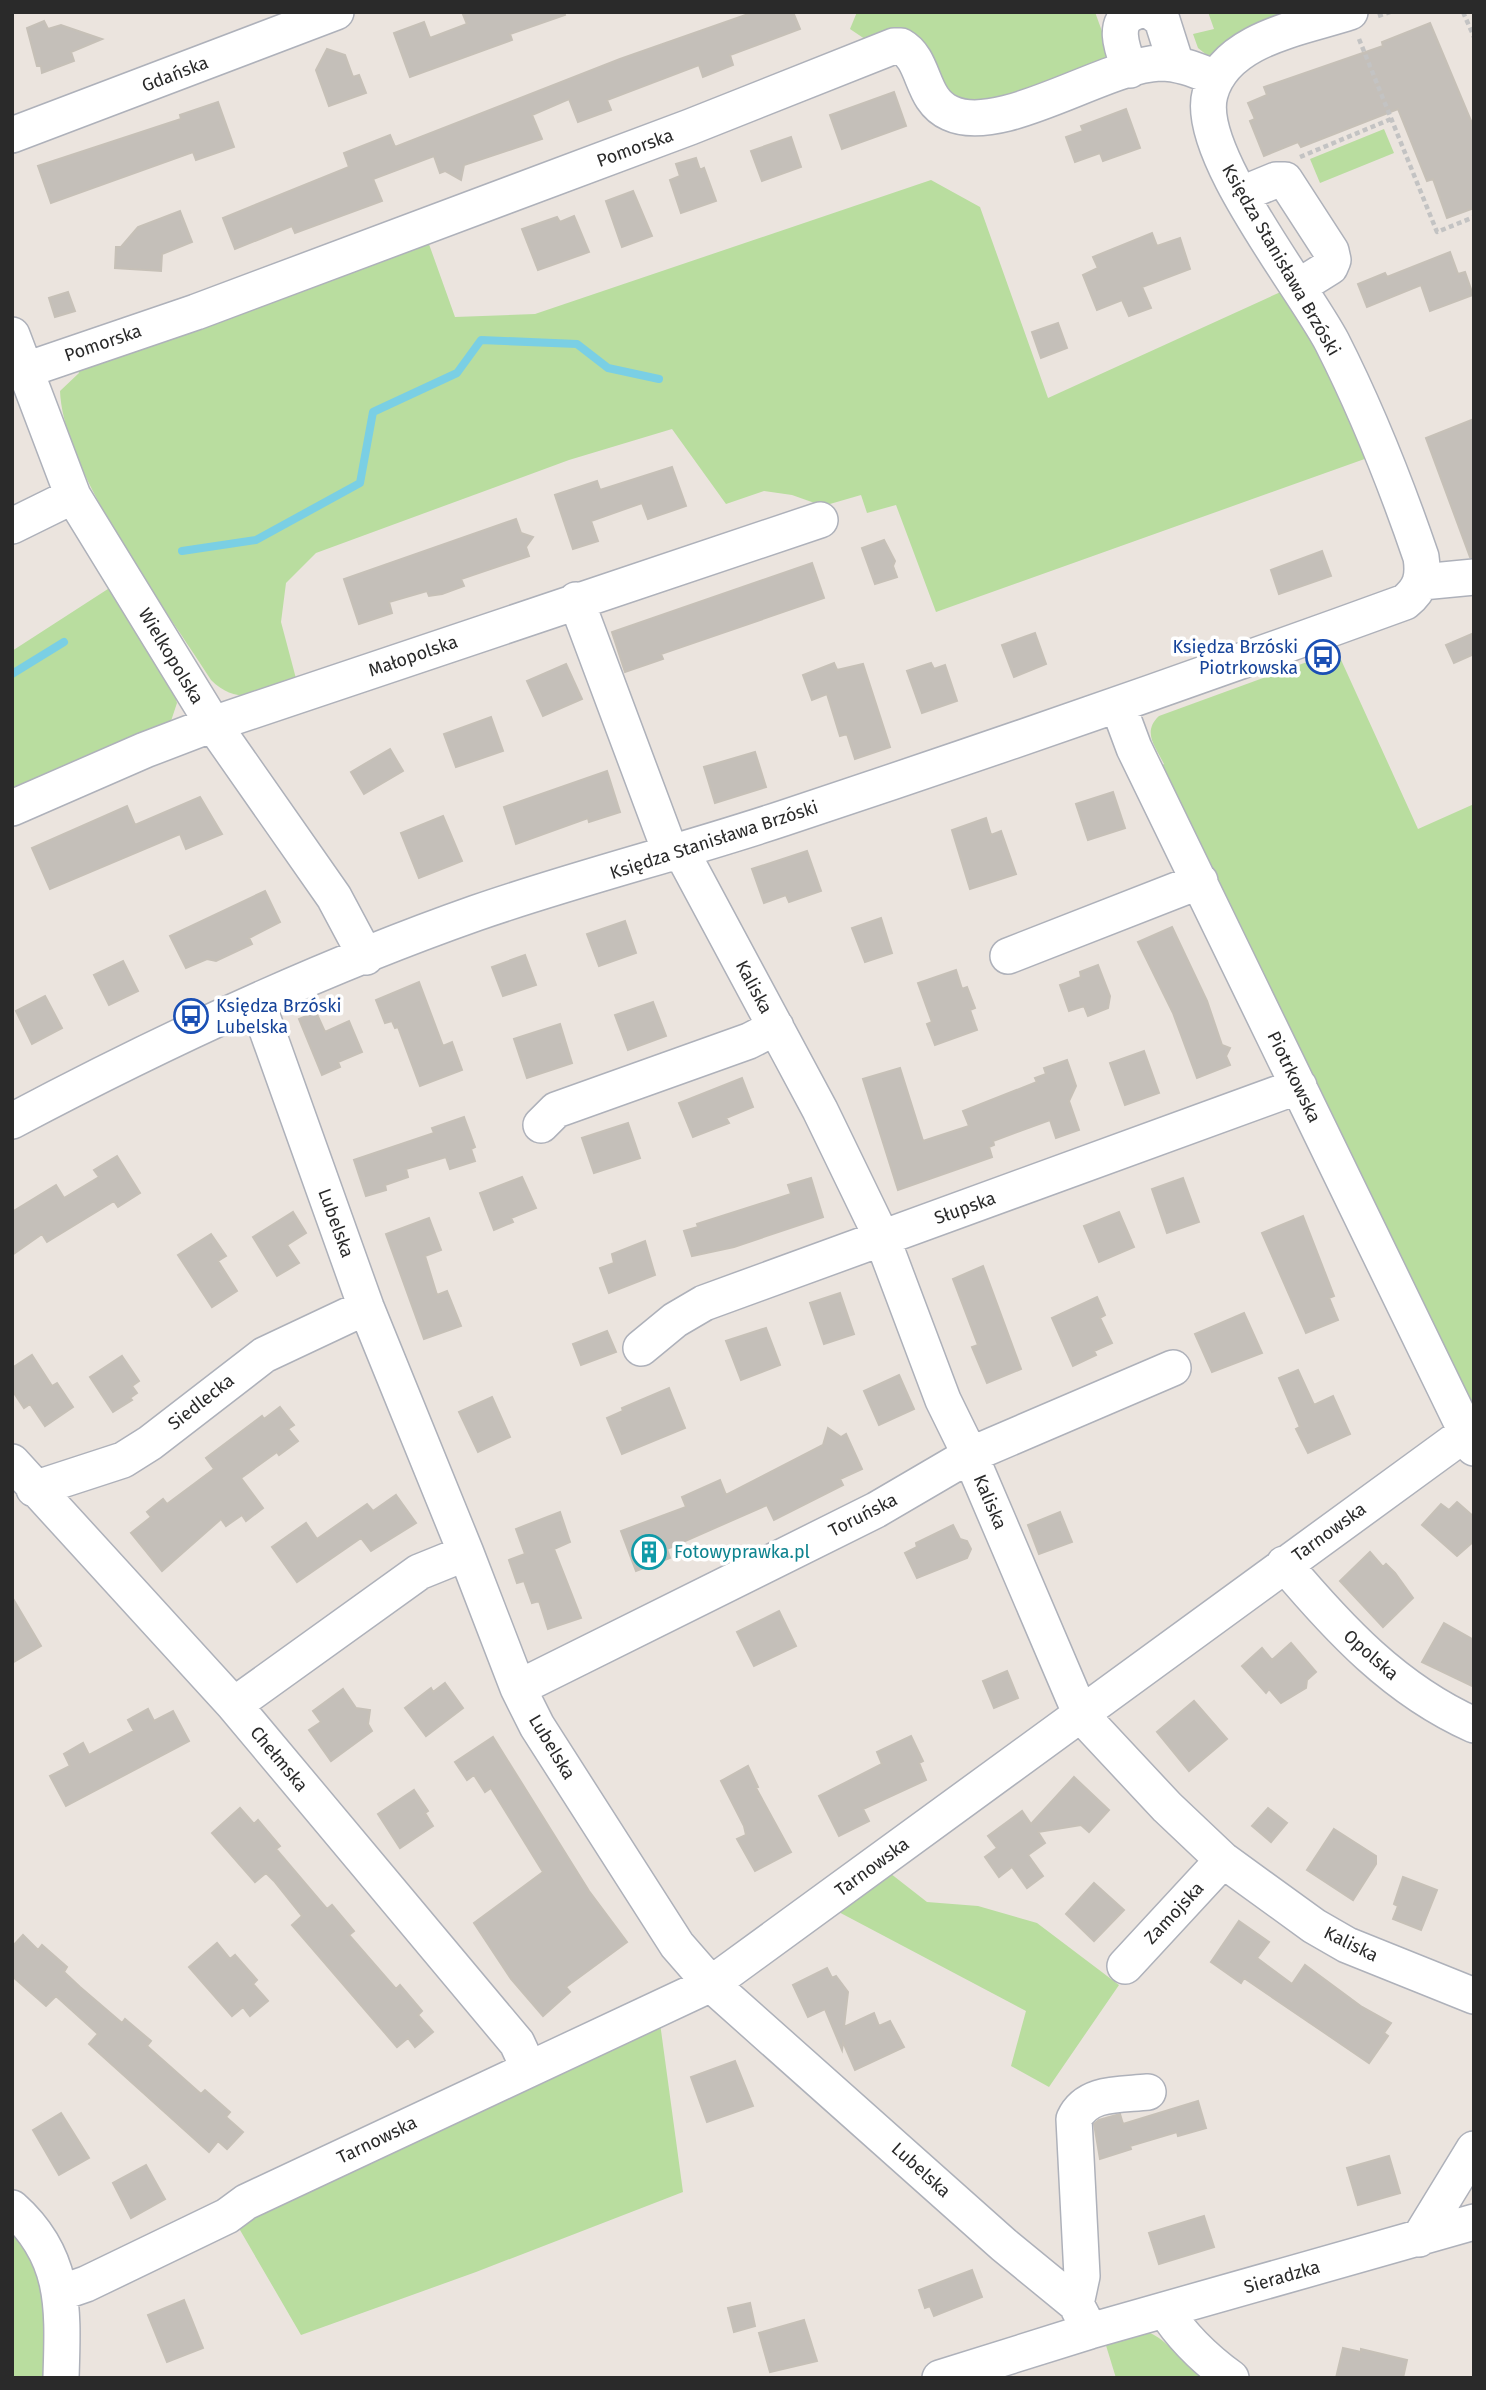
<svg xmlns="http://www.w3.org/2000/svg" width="1486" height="2390" font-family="'Fira Sans',sans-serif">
<rect width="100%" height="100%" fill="#ebe4de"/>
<path fill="#b9dd9f" d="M 857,12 L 1095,12 L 1112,59 L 969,109 L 850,29 Z
M 1208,12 L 1280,12 L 1282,23 L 1213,60 L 1198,48 L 1193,34 L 1214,29 Z
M 1384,129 L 1394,153 L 1320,183 L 1310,159 Z
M 931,180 L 980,207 L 1048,398 L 1285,290 L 1373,456 L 936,612 L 896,505 L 867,513 L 861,495 L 823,506 L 792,495 L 764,491 L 726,504 L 672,429 L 569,460 L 316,553 L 286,583 L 281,622 L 298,686 C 264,693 238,707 211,680 C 166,609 63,472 60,391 L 79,373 L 76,365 L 425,233 L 455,317 L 535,314 Z
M 111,587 L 172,685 L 177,703 L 171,721 L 12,801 L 12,651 Z
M 1337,651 L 1418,829 L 1474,804 L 1474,1410 L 1156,769 L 1164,764 C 1155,746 1142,732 1159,716 Z
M 886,1870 L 927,1902 L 978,1906 L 1037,1923 L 1119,1985 L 1049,2087 L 1011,2066 L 1026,2011 L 833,1909 Z
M 660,2023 L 683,2192 L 476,2272 L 301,2335 L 233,2218 Z
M 12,2217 L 41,2255 L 53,2378 L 12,2378 Z
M 1148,2332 C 1177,2345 1181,2369 1209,2378 L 1116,2378 L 1104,2339 Z"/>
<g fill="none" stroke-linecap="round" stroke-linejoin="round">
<path stroke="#7acfe4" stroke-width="8" d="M 182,551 L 256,540 L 360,483 L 373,412 L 457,373 L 481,340 L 577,344 L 608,368 L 659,379
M 12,674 L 64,642"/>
</g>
<path fill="#c4bfb9" stroke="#c6c0b7" stroke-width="2" d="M 462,12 L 564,12 L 565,15 L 510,34 L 512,40 L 410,77 L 394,33 L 424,22 L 430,38 L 467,24 Z
M 754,12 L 793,12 L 800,29 L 730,55 L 733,65 L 703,77 L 699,65 L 607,100 L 611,110 L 578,122 L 569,99 L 532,115 L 542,139 L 464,165 L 461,180 L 445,171 L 440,173 L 434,156 L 373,179 L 382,201 L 295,233 L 292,226 L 235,249 L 223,218 L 349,167 L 344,153 L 390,135 L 395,147 L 620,59 Z
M 44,21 L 48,29 L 61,25 L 102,39 L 71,52 L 74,61 L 42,73 L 41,66 L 37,66 L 27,28 Z
M 1430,23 L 1474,128 L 1474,208 L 1447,218 L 1433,179 L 1427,181 L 1398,109 L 1301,147 L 1298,142 L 1264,156 L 1250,121 L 1255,119 L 1248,103 L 1267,95 L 1264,87 L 1383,46 L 1382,42 Z
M 327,49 L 345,55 L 353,77 L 359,75 L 366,93 L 329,106 L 316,70 Z
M 894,92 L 906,126 L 842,149 L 830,115 Z
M 218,102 L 234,147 L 196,160 L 193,152 L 51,203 L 38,166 L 181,119 L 180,115 Z
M 1126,109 L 1140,148 L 1103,161 L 1100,153 L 1075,162 L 1066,137 L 1083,131 L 1081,126 Z
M 791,137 L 801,167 L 762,181 L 751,151 Z
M 696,158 L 700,170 L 704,168 L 716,201 L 681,213 L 670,180 L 680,176 L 676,164 Z
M 633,191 L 652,236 L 622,247 L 606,201 Z
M 180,211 L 192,242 L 162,254 L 161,271 L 115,268 L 116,247 L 121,247 L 138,227 Z
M 574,216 L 589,252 L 538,270 L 522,229 L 557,217 L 560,222 Z
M 1152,233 L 1157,246 L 1180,238 L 1190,269 L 1142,287 L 1151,308 L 1129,316 L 1122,300 L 1097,310 L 1083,275 L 1098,268 L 1093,257 Z
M 1450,252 L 1458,274 L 1465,272 L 1473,295 L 1430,311 L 1421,285 L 1367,307 L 1358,284 L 1385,273 L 1387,277 Z
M 68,292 L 75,311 L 55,317 L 49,298 Z
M 1058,323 L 1067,348 L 1041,358 L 1032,332 Z
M 1474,419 L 1474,557 L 1470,557 L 1426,438 Z
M 672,467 L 686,506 L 648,519 L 642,503 L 591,521 L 598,541 L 573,549 L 555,495 L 597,481 L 600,490 Z
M 516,519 L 521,533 L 533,537 L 526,547 L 529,556 L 461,579 L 464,586 L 442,594 L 429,596 L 427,591 L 389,602 L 392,613 L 359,624 L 344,579 Z
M 884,540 L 895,561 L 893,566 L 897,577 L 875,584 L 862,548 Z
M 1322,551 L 1331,576 L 1279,594 L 1271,570 Z
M 812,563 L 824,598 L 661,654 L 663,659 L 625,672 L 612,632 Z
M 1035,633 L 1046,664 L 1014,677 L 1002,645 Z
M 1474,633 L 1474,654 L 1454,663 L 1446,645 Z
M 834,663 L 837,670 L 863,664 L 890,747 L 855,759 L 847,734 L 840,736 L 827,694 L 812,700 L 803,675 Z
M 931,663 L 934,669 L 945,665 L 957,701 L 922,713 L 907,671 Z
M 566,664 L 582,699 L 543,716 L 527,681 Z
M 491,717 L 503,751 L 456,767 L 444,734 Z
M 390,749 L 403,771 L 364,794 L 351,772 Z
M 755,752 L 766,787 L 715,803 L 704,767 Z
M 607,771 L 620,812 L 589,822 L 588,818 L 516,844 L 504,807 Z
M 1113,792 L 1125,828 L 1088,840 L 1076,804 Z
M 200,797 L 222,834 L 186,849 L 180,834 L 50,889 L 32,848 L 127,806 L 135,825 Z
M 443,816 L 462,861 L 419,878 L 401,833 Z
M 986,818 L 991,835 L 1001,831 L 1016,874 L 970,889 L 952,830 Z
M 807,851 L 821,891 L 789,902 L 786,895 L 764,903 L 752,869 Z
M 265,891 L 280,922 L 249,938 L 252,944 L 216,961 L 207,959 L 186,968 L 170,936 Z
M 881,918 L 892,953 L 865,962 L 852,928 Z
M 625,921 L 636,953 L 599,966 L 587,934 Z
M 1172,927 L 1207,1001 L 1222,1045 L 1230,1048 L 1226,1056 L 1230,1065 L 1197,1078 L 1173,1013 L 1138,942 Z
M 525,955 L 536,985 L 503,996 L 492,967 Z
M 123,961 L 138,991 L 109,1005 L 94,975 Z
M 1098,965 L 1110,996 L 1108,1008 L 1088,1016 L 1084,1006 L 1069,1011 L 1060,985 L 1081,977 L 1080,972 Z
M 956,970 L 962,989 L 967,987 L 975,1008 L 970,1010 L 977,1030 L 935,1045 L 927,1024 L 932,1022 L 918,983 Z
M 419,982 L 443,1046 L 452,1042 L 462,1070 L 420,1086 L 398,1027 L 395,1028 L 392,1021 L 385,1023 L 376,1000 Z
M 45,996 L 62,1028 L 32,1044 L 16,1011 Z
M 653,1002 L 666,1036 L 628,1050 L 615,1015 Z
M 316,1012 L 325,1032 L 349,1021 L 362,1052 L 338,1062 L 340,1067 L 322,1075 L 299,1019 Z
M 560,1024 L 572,1063 L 527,1078 L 514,1039 Z
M 1144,1051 L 1159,1093 L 1125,1105 L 1110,1063 Z
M 1067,1060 L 1076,1086 L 1069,1101 L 1079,1130 L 1056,1138 L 1050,1120 L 993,1141 L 994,1145 L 989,1147 L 992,1157 L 898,1190 L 863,1079 L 900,1068 L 923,1141 L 969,1126 L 963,1111 L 1037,1082 L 1035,1078 L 1046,1074 L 1044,1068 Z
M 742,1078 L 753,1107 L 726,1118 L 729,1123 L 693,1137 L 679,1103 Z
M 464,1117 L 475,1147 L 471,1149 L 475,1161 L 450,1169 L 446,1157 L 406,1169 L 408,1177 L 385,1185 L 386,1190 L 366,1196 L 354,1160 L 434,1133 L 432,1128 Z
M 628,1123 L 640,1158 L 594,1173 L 582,1138 Z
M 117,1156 L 140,1193 L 118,1207 L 114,1201 L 47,1242 L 42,1234 L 12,1255 L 12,1212 L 56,1185 L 64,1198 L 99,1177 L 94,1170 Z
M 522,1177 L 536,1208 L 511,1218 L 513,1222 L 494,1230 L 480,1193 Z
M 811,1178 L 823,1217 L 734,1247 L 692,1256 L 684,1231 L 698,1227 L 697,1224 L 791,1194 L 788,1185 Z
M 1183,1178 L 1199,1222 L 1167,1233 L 1152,1189 Z
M 293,1212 L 306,1233 L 287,1245 L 299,1263 L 277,1276 L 253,1237 Z
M 1119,1212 L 1134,1247 L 1099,1262 L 1084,1226 Z
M 1303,1216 L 1334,1296 L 1329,1298 L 1338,1320 L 1306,1333 L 1262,1233 Z
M 429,1218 L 441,1250 L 425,1256 L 437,1295 L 447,1291 L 461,1326 L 424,1339 L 386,1234 Z
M 211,1234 L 226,1256 L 218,1261 L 237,1291 L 212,1307 L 178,1255 Z
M 645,1241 L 655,1275 L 609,1293 L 600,1268 L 614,1263 L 612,1254 Z
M 983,1266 L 1021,1369 L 987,1383 L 972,1347 L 978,1345 L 953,1279 Z
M 840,1293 L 854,1334 L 824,1344 L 810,1303 Z
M 1097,1297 L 1105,1315 L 1100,1318 L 1112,1343 L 1094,1351 L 1096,1355 L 1073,1366 L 1052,1318 Z
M 1244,1313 L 1262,1353 L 1212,1372 L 1195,1334 Z
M 766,1328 L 780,1365 L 741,1380 L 726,1341 Z
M 607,1331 L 616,1352 L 581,1365 L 573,1344 Z
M 32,1355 L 52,1386 L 57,1383 L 73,1407 L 45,1426 L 30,1404 L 24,1408 L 12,1390 L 12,1368 Z
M 122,1356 L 139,1381 L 132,1386 L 137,1393 L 130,1398 L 132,1400 L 113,1412 L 90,1377 Z
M 1298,1370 L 1314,1405 L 1333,1396 L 1350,1434 L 1308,1453 L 1296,1429 L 1300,1427 L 1279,1378 Z
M 899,1375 L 914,1409 L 879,1425 L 864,1391 Z
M 669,1388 L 685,1428 L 622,1454 L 607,1418 L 623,1411 L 622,1408 Z
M 492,1397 L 510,1437 L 478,1452 L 459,1412 Z
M 280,1407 L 294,1425 L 288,1429 L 298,1441 L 279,1455 L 277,1452 L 241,1478 L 263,1508 L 246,1521 L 242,1515 L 226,1526 L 221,1519 L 162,1571 L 131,1533 L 151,1517 L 147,1512 L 163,1499 L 167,1504 L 214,1469 L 206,1458 L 262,1416 L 264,1419 Z
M 828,1428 L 841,1437 L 846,1434 L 862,1469 L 840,1479 L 843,1485 L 774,1520 L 767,1505 L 667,1549 L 670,1558 L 636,1571 L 621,1531 L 686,1507 L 682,1497 L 720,1480 L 726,1495 L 823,1445 Z
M 396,1495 L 416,1523 L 371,1551 L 361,1538 L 297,1582 L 272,1547 L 306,1523 L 317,1539 L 367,1504 L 373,1511 Z
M 1457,1502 L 1474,1517 L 1474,1541 L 1457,1556 L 1422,1525 L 1441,1504 L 1449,1510 Z
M 560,1512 L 570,1542 L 554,1549 L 581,1618 L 548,1629 L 539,1601 L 532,1603 L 524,1581 L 517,1583 L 509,1560 L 525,1554 L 516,1529 Z
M 1060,1512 L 1072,1542 L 1039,1554 L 1028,1525 Z
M 953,1525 L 960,1539 L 967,1541 L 971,1549 L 967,1558 L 917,1578 L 905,1553 L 917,1547 L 916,1543 Z
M 1370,1552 L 1383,1567 L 1386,1564 L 1395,1573 L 1413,1598 L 1383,1627 L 1340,1581 Z
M 12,1597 L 41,1646 L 12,1663 Z
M 779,1611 L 796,1646 L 754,1666 L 737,1632 Z
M 1444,1623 L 1474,1640 L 1474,1687 L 1422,1662 Z
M 1291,1643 L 1316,1672 L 1307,1680 L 1306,1688 L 1281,1703 L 1269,1689 L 1266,1693 L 1242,1666 L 1262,1648 L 1272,1660 Z
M 1007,1671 L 1018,1698 L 994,1708 L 983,1681 Z
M 445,1683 L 463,1708 L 426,1736 L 405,1708 L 431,1688 L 433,1692 Z
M 343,1689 L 356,1708 L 370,1710 L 368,1724 L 372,1731 L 331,1761 L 309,1730 L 321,1722 L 313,1711 Z
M 1194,1701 L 1227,1739 L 1189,1771 L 1157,1732 Z
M 148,1709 L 154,1721 L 173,1711 L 189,1741 L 66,1806 L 50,1776 L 70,1766 L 64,1754 L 83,1743 L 89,1755 L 134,1731 L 128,1720 Z
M 911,1736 L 923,1761 L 919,1763 L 926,1780 L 863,1809 L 869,1821 L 839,1836 L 819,1796 L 882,1764 L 877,1752 Z
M 493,1737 L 589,1891 L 627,1942 L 566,1987 L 570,1992 L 543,2016 L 511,1979 L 474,1923 L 543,1872 L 491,1788 L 485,1792 L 474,1775 L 467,1780 L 455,1762 Z
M 748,1766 L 758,1787 L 756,1788 L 791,1852 L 755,1871 L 737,1839 L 746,1835 L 744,1826 L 721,1781 Z
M 1074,1777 L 1109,1810 L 1089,1832 L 1081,1825 L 1038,1832 L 1045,1843 L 1028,1855 L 1043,1876 L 1027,1888 L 1012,1867 L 999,1877 L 985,1857 L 997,1848 L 988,1836 L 1022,1811 L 1031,1824 Z
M 414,1790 L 428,1811 L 425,1813 L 433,1826 L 400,1848 L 378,1814 Z
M 240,1808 L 254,1824 L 258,1820 L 280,1846 L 276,1849 L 327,1909 L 332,1905 L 354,1931 L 349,1935 L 396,1989 L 400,1985 L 422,2011 L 418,2015 L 433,2032 L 415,2047 L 408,2038 L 397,2047 L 292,1925 L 302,1916 L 274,1881 L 266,1873 L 255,1882 L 212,1833 Z
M 1268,1808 L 1287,1823 L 1271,1842 L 1252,1826 Z
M 1334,1829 L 1376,1856 L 1376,1864 L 1353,1900 L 1307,1870 Z
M 1403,1877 L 1437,1890 L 1421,1930 L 1393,1919 L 1398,1906 L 1394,1904 Z
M 1094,1883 L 1124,1910 L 1094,1941 L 1066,1914 Z
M 1239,1921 L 1269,1942 L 1257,1958 L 1292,1984 L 1305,1965 L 1362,2007 L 1391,2023 L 1384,2033 L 1388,2036 L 1369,2063 L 1244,1978 L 1241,1983 L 1211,1962 Z
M 23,1935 L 38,1950 L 42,1945 L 67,1967 L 64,1972 L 80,1987 L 122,2023 L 125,2019 L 151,2041 L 147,2046 L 201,2094 L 205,2090 L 230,2112 L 226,2117 L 243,2132 L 227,2149 L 218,2141 L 209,2152 L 89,2044 L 98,2034 L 56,1996 L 46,2006 L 12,1976 L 12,1947 Z
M 217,1943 L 230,1959 L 235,1955 L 257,1980 L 253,1984 L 268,2001 L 250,2016 L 243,2007 L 232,2016 L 189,1967 Z
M 827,1968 L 832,1978 L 836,1976 L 848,1992 L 844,2027 L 874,2013 L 879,2026 L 890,2021 L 904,2047 L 855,2070 L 843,2042 L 842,2050 L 825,2009 L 808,2017 L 793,1985 Z
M 735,2061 L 753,2106 L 707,2122 L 691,2077 Z
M 1198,2101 L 1206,2128 L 1178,2136 L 1177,2132 L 1130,2146 L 1131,2149 L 1100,2159 L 1094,2124 L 1099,2120 L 1120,2114 L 1123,2124 Z
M 61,2113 L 89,2158 L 59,2175 L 33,2130 Z
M 1389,2156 L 1400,2193 L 1358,2205 L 1347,2168 Z
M 146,2165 L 165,2199 L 131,2218 L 113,2183 Z
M 1204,2216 L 1214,2247 L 1159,2264 L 1149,2233 Z
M 972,2270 L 982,2297 L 934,2316 L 930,2306 L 925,2308 L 919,2290 Z
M 184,2300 L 203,2348 L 167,2362 L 148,2315 Z
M 750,2303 L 755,2326 L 734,2332 L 728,2308 Z
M 804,2320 L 817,2361 L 770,2372 L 759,2333 Z
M 1343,2348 L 1361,2352 L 1361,2349 L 1407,2360 L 1403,2378 L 1336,2378 Z"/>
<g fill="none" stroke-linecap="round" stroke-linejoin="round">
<g stroke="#aeb1ba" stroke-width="38">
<path id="minor" d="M 1152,12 L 1162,20 L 1176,64
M 1130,70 C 1123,51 1110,21 1135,12
M 12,135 L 336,12
M 1242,194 L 1276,180 L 1285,180 L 1331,251 L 1333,260 L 1330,267 L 1298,287
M 12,335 L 73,496 L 213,724 L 334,897 L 366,957
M 26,370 L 196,312 L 690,127 L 894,46 L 901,46 C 926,60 920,100 950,113 C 1001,137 1104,65 1160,63 C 1180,63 1198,71 1216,78
M 12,526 L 73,496
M 1422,582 L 1474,577
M 576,600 L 671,854
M 1118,705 L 1134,748 L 1474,1448
M 12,808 L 145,750 L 213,724 L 820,520
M 681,851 L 820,1110 L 882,1238 L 943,1400 L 970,1455 L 1081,1715 L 1167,1807 L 1223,1860 L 1314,1926 L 1347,1945 L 1474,1996
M 1008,956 L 1200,881
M 257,1002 L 366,1307 L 466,1553 L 518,1688 L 537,1726 L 677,1945 L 711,1984 L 1004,2245 L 1076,2304 L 1090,2331
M 12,1121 C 161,1042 317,969 476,913 C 577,878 682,852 784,818 C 992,749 1199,677 1405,602 C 1421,589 1424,577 1421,557 C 1396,484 1367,411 1332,342 C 1303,287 1194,151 1210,94 C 1225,38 1302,28 1350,12
M 541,1125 L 556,1110 L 749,1041 L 776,1027
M 641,1348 L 675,1320 L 704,1303 L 1299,1086
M 12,1462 L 234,1705 L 517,2043 L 529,2069
M 34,1489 L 123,1460 L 150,1443 L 264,1355 L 366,1307
M 1284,1564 C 1338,1628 1395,1690 1474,1725
M 518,1688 L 876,1510 L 970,1455 L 1173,1368
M 234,1705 L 419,1572 L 466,1553
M 1125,1966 L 1223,1860
M 12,2208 C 67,2257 63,2310 61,2378
M 1419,2239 L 1474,2149
M 60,2293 L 86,2284 L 227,2216 L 246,2202 L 711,1984 L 1466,1433
M 1076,2304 L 1082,2276 L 1074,2119 C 1087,2091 1121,2095 1148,2092
M 1165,2310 C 1182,2337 1205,2359 1231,2378
M 940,2378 L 1090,2331 L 1474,2222"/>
</g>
<path stroke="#c3c3c3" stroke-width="4.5" stroke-dasharray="5 3.5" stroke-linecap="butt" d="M 1463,12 L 1474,37
M 1378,16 L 1390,12
M 1359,39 L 1437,232 L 1474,217
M 1300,157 L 1391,119"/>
<use href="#minor" stroke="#fff" stroke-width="35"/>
</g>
<defs>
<g id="bus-ring" transform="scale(1.75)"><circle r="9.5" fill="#fff" stroke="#1a4fb4" stroke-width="1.5"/><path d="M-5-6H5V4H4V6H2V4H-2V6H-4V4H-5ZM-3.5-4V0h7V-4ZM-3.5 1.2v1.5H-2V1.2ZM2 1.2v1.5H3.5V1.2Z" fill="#1a4fb4"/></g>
<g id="building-ring" transform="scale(1.75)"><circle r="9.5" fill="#fff" stroke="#0f9aa8" stroke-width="1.5"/><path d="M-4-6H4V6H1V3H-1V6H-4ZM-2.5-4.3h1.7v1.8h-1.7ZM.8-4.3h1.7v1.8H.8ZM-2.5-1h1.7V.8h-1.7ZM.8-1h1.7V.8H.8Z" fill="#0f9aa8"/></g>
</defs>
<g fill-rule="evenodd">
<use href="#bus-ring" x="1323" y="657"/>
<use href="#bus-ring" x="191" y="1016"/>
<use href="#building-ring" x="649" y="1552"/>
</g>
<g text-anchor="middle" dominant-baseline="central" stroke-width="7" stroke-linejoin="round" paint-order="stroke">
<g font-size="18" fill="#2a2a2a" stroke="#fff">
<text transform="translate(175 74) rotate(-21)">Gdańska</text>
<text transform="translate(635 148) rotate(-20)">Pomorska</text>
<text transform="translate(1281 260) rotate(60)">Księdza Stanisława Brzóski</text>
<text transform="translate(103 343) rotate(-19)">Pomorska</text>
<text transform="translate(171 656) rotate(59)">Wielkopolska</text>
<text transform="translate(413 656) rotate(-19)">Małopolska</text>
<text transform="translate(714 840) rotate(-18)">Księdza Stanisława Brzóski</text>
<text transform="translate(754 987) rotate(62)">Kaliska</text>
<text transform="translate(1294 1077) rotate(64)">Piotrkowska</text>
<text transform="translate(965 1208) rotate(-20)">Słupska</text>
<text transform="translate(336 1223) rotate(70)">Lubelska</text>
<text transform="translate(201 1402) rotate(-38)">Siedlecka</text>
<text transform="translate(990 1502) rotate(67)">Kaliska</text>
<text transform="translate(863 1515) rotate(-27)">Toruńska</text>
<text transform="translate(1329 1532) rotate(-36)">Tarnowska</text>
<text transform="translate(1371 1655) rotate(41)">Opolska</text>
<text transform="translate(552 1747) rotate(59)">Lubelska</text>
<text transform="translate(279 1759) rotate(50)">Chełmska</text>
<text transform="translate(872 1867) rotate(-36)">Tarnowska</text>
<text transform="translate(1174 1913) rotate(-47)">Zamojska</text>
<text transform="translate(1351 1944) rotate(26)">Kaliska</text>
<text transform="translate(377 2140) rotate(-26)">Tarnowska</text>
<text transform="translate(921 2170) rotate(42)">Lubelska</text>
<text transform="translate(1282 2277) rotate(-16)">Sieradzka</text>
</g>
<g font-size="18" fill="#164399" stroke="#fff" text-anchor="end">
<text x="1298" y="647">Księdza Brzóski<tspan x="1298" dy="21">Piotrkowska</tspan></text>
<text x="216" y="1006" text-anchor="start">Księdza Brzóski<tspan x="216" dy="21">Lubelska</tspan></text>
</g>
<g font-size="18" fill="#0d838f" stroke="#fff" text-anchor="start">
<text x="674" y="1552">Fotowyprawka.pl</text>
</g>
</g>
<rect width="1486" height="2390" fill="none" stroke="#2a2a2a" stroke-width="28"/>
</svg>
